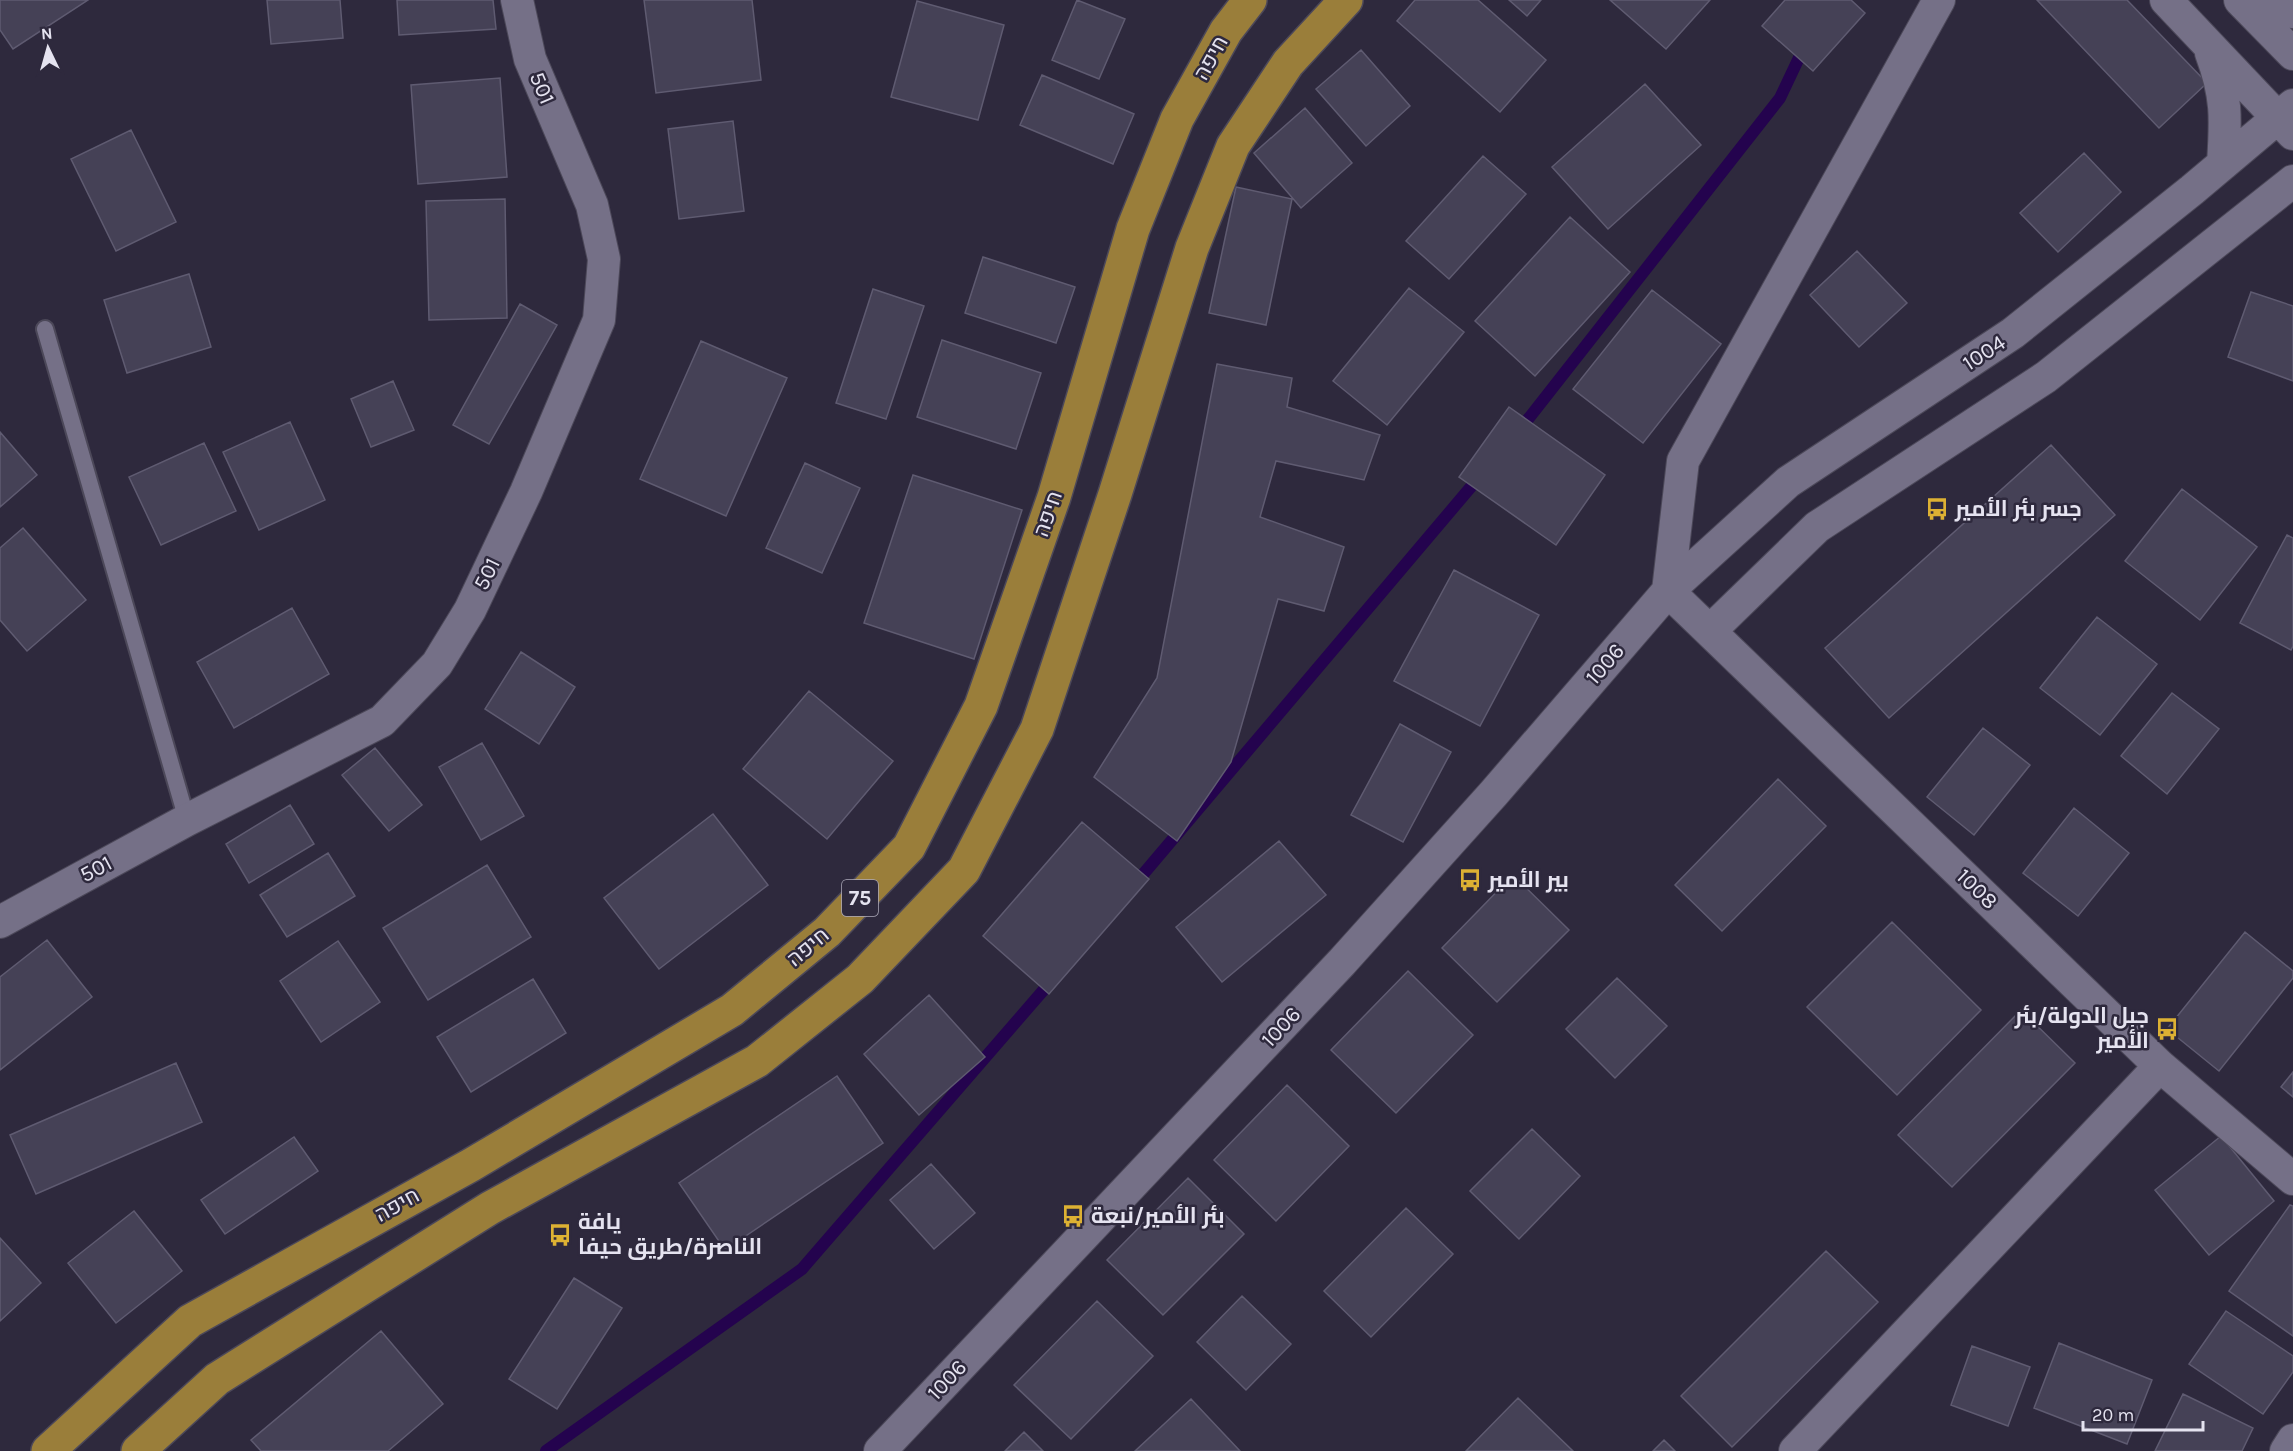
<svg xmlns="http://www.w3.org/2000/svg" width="2293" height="1451" font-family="Karla,Cairo,Heebo,sans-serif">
<rect width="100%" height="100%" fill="#2e293d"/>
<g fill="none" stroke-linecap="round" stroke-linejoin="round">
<path stroke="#24034e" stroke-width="12" d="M 1518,432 L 1780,98 L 1805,45
M 1134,885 L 1481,475
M 546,1451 L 802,1269 L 1054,978"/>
</g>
<path fill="#454156" stroke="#5f5b71" stroke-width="1.5" d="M 0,0 L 88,0 L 13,49 L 0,30 Z
M 267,0 L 340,0 L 343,38 L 271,44 Z
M 397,0 L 493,0 L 496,29 L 399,35 Z
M 644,0 L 752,0 L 761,80 L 656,93 Z
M 1077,0 L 1125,19 L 1099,79 L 1052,60 Z
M 1415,0 L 1478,0 L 1546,60 L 1500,112 L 1397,21 Z
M 1509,0 L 1541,0 L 1527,16 Z
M 1610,0 L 1710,0 L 1666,49 Z
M 1785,0 L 1851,0 L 1865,13 L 1813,71 L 1762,26 Z
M 2037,0 L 2127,0 L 2207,83 L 2159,128 Z
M 917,1 L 1004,25 L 978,120 L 891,97 Z
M 1361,50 L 1410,106 L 1366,146 L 1316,89 Z
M 1042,75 L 1134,114 L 1113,164 L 1020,125 Z
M 500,78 L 507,177 L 418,184 L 411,85 Z
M 1645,84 L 1701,145 L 1608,229 L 1552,167 Z
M 1305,108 L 1352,163 L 1301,208 L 1254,153 Z
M 733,121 L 744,211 L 679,219 L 668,129 Z
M 131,130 L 176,222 L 116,251 L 71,159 Z
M 2084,153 L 2121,192 L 2058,252 L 2020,213 Z
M 1483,156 L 1526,194 L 1449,279 L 1406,241 Z
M 1236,187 L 1292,199 L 1266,325 L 1209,313 Z
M 505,199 L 507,318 L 429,320 L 426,201 Z
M 1570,217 L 1630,272 L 1535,376 L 1475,321 Z
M 1857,251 L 1907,303 L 1859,347 L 1810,295 Z
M 983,257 L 1075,287 L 1056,343 L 965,313 Z
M 189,274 L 211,347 L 127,373 L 104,300 Z
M 1409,288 L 1464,332 L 1387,425 L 1333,381 Z
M 873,289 L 924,306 L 886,419 L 836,403 Z
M 1652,290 L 1721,344 L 1643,443 L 1573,389 Z
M 2251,292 L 2293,306 L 2293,381 L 2228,357 Z
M 520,304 L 557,325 L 489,444 L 453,425 Z
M 942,340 L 1041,373 L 1016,449 L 917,417 Z
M 701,341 L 787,378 L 726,516 L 640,479 Z
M 1217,364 L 1292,378 L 1287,407 L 1380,435 L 1364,480 L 1276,461 L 1260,517 L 1344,547 L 1324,611 L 1278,599 L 1231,762 L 1177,841 L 1094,777 L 1157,678 Z
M 393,381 L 414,430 L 371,447 L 351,399 Z
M 1509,407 L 1605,475 L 1556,545 L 1459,477 Z
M 290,422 L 325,500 L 259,530 L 223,452 Z
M 0,432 L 37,475 L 0,507 Z
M 204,443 L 236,511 L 161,545 L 129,477 Z
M 2051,445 L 2115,515 L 1889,718 L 1825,648 Z
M 805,463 L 860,488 L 822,573 L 766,548 Z
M 913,475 L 1022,510 L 974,659 L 864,623 Z
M 2182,489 L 2257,547 L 2200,620 L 2125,561 Z
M 23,528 L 86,600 L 27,651 L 0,620 L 0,548 Z
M 2287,535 L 2293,538 L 2293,646 L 2291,650 L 2240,623 Z
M 1454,570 L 1539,615 L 1480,726 L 1394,681 Z
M 292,608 L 329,674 L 234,728 L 197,662 Z
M 2097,617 L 2157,664 L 2100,735 L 2040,688 Z
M 521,652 L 575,687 L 539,744 L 485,709 Z
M 809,691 L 893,761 L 827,839 L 743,769 Z
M 2172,693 L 2219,729 L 2167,794 L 2121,756 Z
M 1400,724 L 1451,752 L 1403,842 L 1351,815 Z
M 1983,728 L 2030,765 L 1974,835 L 1927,797 Z
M 482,743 L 524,816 L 481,840 L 439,767 Z
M 375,748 L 422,805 L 389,831 L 342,775 Z
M 1778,779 L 1826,826 L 1722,931 L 1675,885 Z
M 290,805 L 314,844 L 249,883 L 226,844 Z
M 2074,808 L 2129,853 L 2078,916 L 2023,873 Z
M 713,814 L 768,885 L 659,969 L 604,898 Z
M 1082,822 L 1149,879 L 1049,994 L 983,936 Z
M 1279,841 L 1326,895 L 1222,982 L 1176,927 Z
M 328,853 L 355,896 L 287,937 L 260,895 Z
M 487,865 L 531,937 L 428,1000 L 383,928 Z
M 1513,875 L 1569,930 L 1497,1002 L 1442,948 Z
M 1892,922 L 1981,1010 L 1897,1095 L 1807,1007 Z
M 2245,932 L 2293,971 L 2293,978 L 2219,1071 L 2167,1029 Z
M 47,940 L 92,997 L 0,1070 L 0,977 Z
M 338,941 L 380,1002 L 321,1042 L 280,981 Z
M 1408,971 L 1473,1035 L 1396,1113 L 1331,1050 Z
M 1617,978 L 1667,1026 L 1615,1078 L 1566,1029 Z
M 533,979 L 566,1033 L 471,1092 L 437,1037 Z
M 929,995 L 985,1057 L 919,1115 L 864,1054 Z
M 2021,1010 L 2075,1063 L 1952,1187 L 1898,1135 Z
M 176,1063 L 202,1122 L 36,1194 L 10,1135 Z
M 2293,1072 L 2293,1097 L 2281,1087 Z
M 837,1076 L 883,1143 L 725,1250 L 679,1183 Z
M 1287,1085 L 1349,1146 L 1276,1221 L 1214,1160 Z
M 1532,1129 L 1580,1176 L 1519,1239 L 1470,1191 Z
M 2221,1136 L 2274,1201 L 2209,1255 L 2155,1190 Z
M 294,1137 L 318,1171 L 225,1234 L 201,1200 Z
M 931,1164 L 975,1213 L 934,1249 L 890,1200 Z
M 1188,1178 L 1244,1234 L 1163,1315 L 1107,1260 Z
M 2290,1205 L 2293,1206 L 2293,1336 L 2229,1291 Z
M 1406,1208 L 1453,1254 L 1371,1337 L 1324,1291 Z
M 134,1211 L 182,1271 L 116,1323 L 68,1263 Z
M 0,1238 L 41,1283 L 0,1321 Z
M 1826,1251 L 1878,1302 L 1732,1447 L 1681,1396 Z
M 574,1278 L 622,1308 L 557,1409 L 509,1379 Z
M 1242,1296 L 1291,1344 L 1246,1390 L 1197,1342 Z
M 1097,1301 L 1153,1356 L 1071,1439 L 1014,1385 Z
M 2226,1311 L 2293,1356 L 2293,1372 L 2263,1414 L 2189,1364 Z
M 381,1331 L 443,1404 L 388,1451 L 261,1451 L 251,1440 Z
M 2059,1343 L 2152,1380 L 2127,1444 L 2034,1408 Z
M 1972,1346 L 2030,1367 L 2008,1426 L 1951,1405 Z
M 2183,1394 L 2253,1428 L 2242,1451 L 2155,1451 Z
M 1518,1398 L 1573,1451 L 1466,1451 Z
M 1191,1399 L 1240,1451 L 1135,1451 Z
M 1024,1432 L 1043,1451 L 1005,1451 Z
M 1664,1440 L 1675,1451 L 1653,1451 Z"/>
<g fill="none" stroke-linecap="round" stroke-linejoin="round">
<g stroke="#4c4859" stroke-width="20">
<path id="service" d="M 45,329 L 187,820"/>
</g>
<g stroke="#4c4859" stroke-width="34">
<path id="minor" d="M 2166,0 L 2293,134
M 2240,0 L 2293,54
M 2247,0 L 2293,12
M 2211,53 C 2227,96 2226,118 2223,164
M 1668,591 L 2160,1066 L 2293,1179
M 1668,591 L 1683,461 L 1939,0
M 1710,631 L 1817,527 L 2046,377 L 2293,181
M 0,922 L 187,820 L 382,721 L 437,664 L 470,610 L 526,492 L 599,320 L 604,259 L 592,205 L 530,59 L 517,0
M 880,1451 L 1342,962 L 1494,793 L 1668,591 L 1788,482 L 2013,333 L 2192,190 L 2293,105
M 1795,1451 L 2160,1066
M 2286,1451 L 2293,1440"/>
</g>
<g stroke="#4c4859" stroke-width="36">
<path id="trunk" d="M 48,1451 L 190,1321 L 471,1165 L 732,1010 L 827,932 L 909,847 L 981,706 L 1054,497 L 1133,229 L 1177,119 L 1226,31 L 1250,0
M 138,1451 L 217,1379 L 490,1208 L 757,1061 L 860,979 L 964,870 L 1037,729 L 1115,494 L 1192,248 L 1233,146 L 1288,63 L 1346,0"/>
</g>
<use href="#service" stroke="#757087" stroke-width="16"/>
<use href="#minor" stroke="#757087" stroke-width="32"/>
<use href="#trunk" stroke="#9a7e3a" stroke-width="33"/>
</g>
<defs>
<g id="bus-bare" transform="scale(1.8)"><path d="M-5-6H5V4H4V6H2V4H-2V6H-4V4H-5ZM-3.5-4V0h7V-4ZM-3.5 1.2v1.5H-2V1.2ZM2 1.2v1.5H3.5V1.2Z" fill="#ddb133" stroke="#2e293d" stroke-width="2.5" paint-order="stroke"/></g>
</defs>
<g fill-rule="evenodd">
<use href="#bus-bare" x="1937" y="509"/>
<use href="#bus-bare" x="1470" y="880"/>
<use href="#bus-bare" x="2167" y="1029"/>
<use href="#bus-bare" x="1073" y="1216"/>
<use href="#bus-bare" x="560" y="1235"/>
</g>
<g text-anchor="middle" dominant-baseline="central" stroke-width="5" stroke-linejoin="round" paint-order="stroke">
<rect fill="#2e293d" stroke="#aeabba" stroke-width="1.5" x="842" y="880" width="36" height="36" rx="4.5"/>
<g font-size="21" font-weight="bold" fill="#e5e3f0">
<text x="860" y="898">75</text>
</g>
<g font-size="22" fill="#e5e3f0" stroke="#2e293d">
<text transform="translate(1211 58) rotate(-61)">חיפה</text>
<text transform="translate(542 88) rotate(67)">501</text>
<text transform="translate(1984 353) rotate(-33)">1004</text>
<text transform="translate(1048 514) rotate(-71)">חיפה</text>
<text transform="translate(487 574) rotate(-64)">501</text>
<text transform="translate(1605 664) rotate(-49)">1006</text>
<text transform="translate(96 869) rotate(-28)">501</text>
<text transform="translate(1977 889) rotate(44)">1008</text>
<text transform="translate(808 947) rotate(-40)">חיפה</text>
<text transform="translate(1281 1027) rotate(-47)">1006</text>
<text transform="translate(397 1205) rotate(-29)">חיפה</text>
<text transform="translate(947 1380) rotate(-47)">1006</text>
</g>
<g font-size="22" font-weight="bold" fill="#e5e3f0" stroke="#2e293d" text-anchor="start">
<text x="1955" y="509">جسر بئر الأمير</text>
<text x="1488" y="880">بير الأمير</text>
<text x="2149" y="1016" text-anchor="end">جبل الدولة/بئر<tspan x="2149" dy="25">الأمير</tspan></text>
<text x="1091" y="1216">بئر الأمير/نبعة</text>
<text x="578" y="1222">يافة<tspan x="578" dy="25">الناصرة/طريق حيفا</tspan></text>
</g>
</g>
<g transform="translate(48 48) rotate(355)" stroke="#2e293d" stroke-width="4.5" paint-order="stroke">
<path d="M0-4.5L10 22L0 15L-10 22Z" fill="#e5e3f0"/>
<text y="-9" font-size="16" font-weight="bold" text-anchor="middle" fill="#e5e3f0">N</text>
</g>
<path d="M2083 1421v9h120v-9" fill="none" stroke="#e5e3f0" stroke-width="3"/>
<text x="2092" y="1421" font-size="18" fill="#e5e3f0" stroke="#2e293d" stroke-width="4.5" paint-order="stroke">20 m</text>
</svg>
